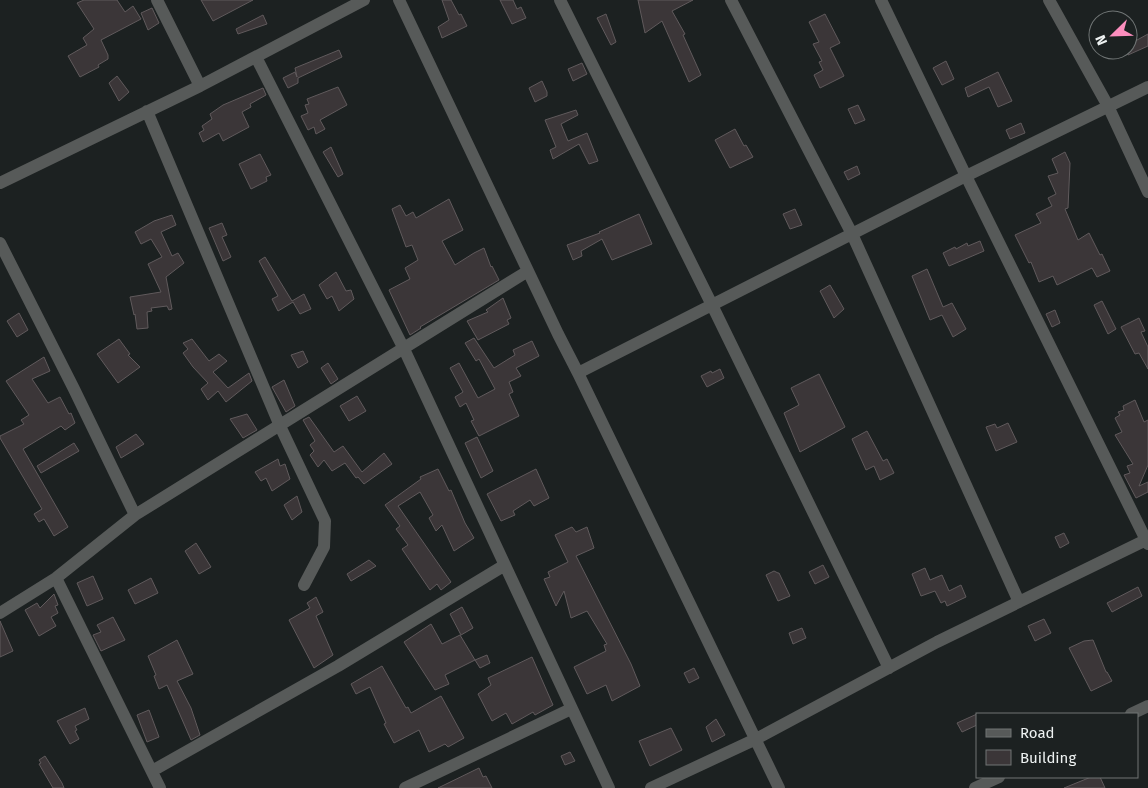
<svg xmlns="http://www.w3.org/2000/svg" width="1148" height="788" font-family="'Fira Sans',sans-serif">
<rect width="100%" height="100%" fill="#1c2121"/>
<path fill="#3b3638" stroke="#605a5c" d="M 84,0 L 117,0 L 125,12 L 133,6 L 141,19 L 101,40 L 108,55 L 108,59 L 98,65 L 99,67 L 80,77 L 68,56 L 87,45 L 83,38 L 94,29 L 77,3 Z
M 201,0 L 253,0 L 213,21 Z
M 442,0 L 451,0 L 459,15 L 461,14 L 467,26 L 442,38 L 438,27 L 449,20 Z
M 500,0 L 513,0 L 517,9 L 521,7 L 526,18 L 512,24 Z
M 638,0 L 693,0 L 672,11 L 685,34 L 683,35 L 701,75 L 689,82 L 662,21 L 645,33 Z
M 152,8 L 159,23 L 148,30 L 141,13 Z
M 606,14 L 616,42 L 611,45 L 597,18 Z
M 825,14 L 840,43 L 830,48 L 844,76 L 820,88 L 814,75 L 823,70 L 819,62 L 822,61 L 813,44 L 819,42 L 809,22 Z
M 263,15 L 267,24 L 238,34 L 236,29 Z
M 1148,34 L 1148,46 L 1128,55 L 1128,45 Z
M 339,50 L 342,57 L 298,78 L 298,83 L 288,88 L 283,78 L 295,72 L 297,77 L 295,68 Z
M 946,61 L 954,79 L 942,85 L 933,68 Z
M 582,63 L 587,74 L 573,81 L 568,69 Z
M 998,72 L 1012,101 L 998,107 L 989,87 L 968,97 L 965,88 Z
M 117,76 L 129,92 L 119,101 L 109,83 Z
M 542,81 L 547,92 L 547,96 L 535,102 L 529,88 Z
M 338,87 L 347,105 L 320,120 L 325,129 L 316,134 L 314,127 L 308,130 L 301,116 L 308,113 L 305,105 L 309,104 L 307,99 Z
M 263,88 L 266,95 L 250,104 L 251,107 L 242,112 L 249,127 L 223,141 L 219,133 L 203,142 L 199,133 L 204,130 L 202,126 L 212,119 L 210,114 L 223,105 Z
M 858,105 L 865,120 L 855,124 L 848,109 Z
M 576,110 L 578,115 L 561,124 L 568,141 L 587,133 L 598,161 L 589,164 L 579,144 L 553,159 L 550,150 L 556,147 L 545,120 Z
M 1021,123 L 1025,133 L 1010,139 L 1006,130 Z
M 735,129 L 744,146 L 746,145 L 753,157 L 730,168 L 715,140 Z
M 331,147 L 343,174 L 338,177 L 323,152 Z
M 1065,152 L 1070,163 L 1068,208 L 1065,209 L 1078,240 L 1089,233 L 1100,255 L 1102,254 L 1110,271 L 1097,277 L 1092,268 L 1057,285 L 1053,276 L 1039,282 L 1031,262 L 1029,263 L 1015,235 L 1041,223 L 1036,214 L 1052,206 L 1048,198 L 1056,194 L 1048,176 L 1058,173 L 1052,159 Z
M 260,154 L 271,175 L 266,177 L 267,181 L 251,189 L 239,164 Z
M 857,166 L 860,174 L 848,180 L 844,172 Z
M 449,199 L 463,230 L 442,241 L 455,265 L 474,253 L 484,248 L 491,267 L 492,266 L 499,280 L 420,327 L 421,328 L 410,335 L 389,290 L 410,279 L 405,268 L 418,260 L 412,245 L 406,247 L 392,209 L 400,205 L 406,216 L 413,212 L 416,218 Z
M 795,209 L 802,225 L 790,229 L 783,214 Z
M 639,214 L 652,244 L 612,260 L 602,239 L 581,251 L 582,256 L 573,260 L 567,245 L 600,233 L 599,232 Z
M 172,215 L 176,225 L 161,232 L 172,256 L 178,253 L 184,263 L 166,277 L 172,309 L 169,310 L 167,306 L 151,308 L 152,311 L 147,312 L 148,328 L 137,329 L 135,314 L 134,315 L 130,297 L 161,292 L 148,264 L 162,257 L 151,239 L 141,244 L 135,232 L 154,221 Z
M 222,223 L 227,235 L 222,237 L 231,257 L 223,261 L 209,228 Z
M 980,241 L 984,251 L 949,266 L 943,253 L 955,247 L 956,249 L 967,243 L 968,246 Z
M 265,257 L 292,301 L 304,294 L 311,309 L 300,314 L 293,302 L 278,311 L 272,299 L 278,296 L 259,261 Z
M 927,269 L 943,307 L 952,303 L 966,329 L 953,337 L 942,315 L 930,320 L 912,276 Z
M 336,272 L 346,291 L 351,290 L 354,299 L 339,311 L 332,296 L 327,299 L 319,285 Z
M 830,285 L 844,309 L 834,318 L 820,291 Z
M 503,298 L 511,318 L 507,320 L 509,324 L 478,340 L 467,321 L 488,312 L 486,310 Z
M 1102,301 L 1116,329 L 1108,334 L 1094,305 Z
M 1055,310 L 1060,323 L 1052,327 L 1046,314 Z
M 19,313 L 28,330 L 17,337 L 7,321 Z
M 1139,318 L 1145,331 L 1141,332 L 1148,347 L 1148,369 L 1139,353 L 1135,354 L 1121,327 Z
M 474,338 L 494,368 L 515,355 L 513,350 L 532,341 L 539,356 L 516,368 L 521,376 L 509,382 L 513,392 L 509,394 L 519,416 L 479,436 L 471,421 L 474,420 L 466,403 L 460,407 L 455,397 L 463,392 L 450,368 L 459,363 L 478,398 L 495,389 L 479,359 L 476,361 L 465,343 Z
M 119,339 L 130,354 L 128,355 L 140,367 L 118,383 L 97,354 Z
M 192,339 L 209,361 L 219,354 L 227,361 L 213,372 L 228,388 L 249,373 L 252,381 L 226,402 L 218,391 L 208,400 L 201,389 L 208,383 L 193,367 L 183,353 L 188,349 L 183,343 Z
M 303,351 L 308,362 L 298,368 L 291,355 Z
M 44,357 L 50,371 L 32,379 L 48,403 L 60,397 L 69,414 L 71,413 L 75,423 L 65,430 L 61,426 L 23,449 L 68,527 L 54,536 L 44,519 L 39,522 L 34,514 L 42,509 L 0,438 L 0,436 L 24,424 L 21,420 L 29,415 L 6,381 Z
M 328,363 L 338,379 L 331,384 L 321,368 Z
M 720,369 L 724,378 L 707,387 L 701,376 L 711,371 L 712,373 Z
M 819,374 L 845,427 L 800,452 L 784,413 L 799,405 L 791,388 Z
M 284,380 L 295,406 L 286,412 L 272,387 Z
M 357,396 L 366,411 L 349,421 L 340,406 Z
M 1135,400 L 1144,422 L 1148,420 L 1148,465 L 1139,486 L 1148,482 L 1148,492 L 1136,498 L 1124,475 L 1130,473 L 1127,466 L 1133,464 L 1115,435 L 1122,432 L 1115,418 L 1120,415 L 1118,412 L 1124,410 L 1123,406 Z
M 247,414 L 257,430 L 243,438 L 230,419 Z
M 309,417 L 334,452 L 343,446 L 362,472 L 384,453 L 392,464 L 364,484 L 358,477 L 356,478 L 345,463 L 332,471 L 324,460 L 318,467 L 310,455 L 314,451 L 310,445 L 315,441 L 303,420 Z
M 1008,423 L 1017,442 L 996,451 L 986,427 L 995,424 L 997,428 Z
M 867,431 L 883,461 L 887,459 L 894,473 L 880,480 L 874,466 L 866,470 L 852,439 Z
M 136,434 L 144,444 L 121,458 L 116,447 Z
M 477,437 L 493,471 L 481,478 L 465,443 Z
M 74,443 L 79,451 L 41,473 L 37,466 Z
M 278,459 L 280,466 L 285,464 L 290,479 L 272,491 L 266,478 L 261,481 L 255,472 Z
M 438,469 L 449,491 L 451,490 L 465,523 L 474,538 L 454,551 L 442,525 L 436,531 L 429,518 L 433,515 L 420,492 L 398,506 L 451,582 L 441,590 L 437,584 L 430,590 L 402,549 L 408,545 L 396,529 L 400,526 L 385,505 L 421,479 L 420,477 Z
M 536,469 L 549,498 L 534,506 L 530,500 L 513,511 L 515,515 L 501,521 L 487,494 Z
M 297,496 L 302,512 L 292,520 L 284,505 Z
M 572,527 L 576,532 L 587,527 L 594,548 L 576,556 L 631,664 L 640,686 L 612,701 L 606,685 L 587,694 L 574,667 L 606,651 L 604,645 L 607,644 L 587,611 L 571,618 L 564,591 L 556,606 L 544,579 L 550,577 L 548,572 L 568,562 L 555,535 Z
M 1064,533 L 1069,543 L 1060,548 L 1055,537 Z
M 196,543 L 211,567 L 199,574 L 185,551 Z
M 369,560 L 376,566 L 351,581 L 347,574 Z
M 823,565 L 829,577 L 815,584 L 809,572 Z
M 925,568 L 930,580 L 942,575 L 949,591 L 961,585 L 966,597 L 947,606 L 945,601 L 941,603 L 935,591 L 921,596 L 912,574 Z
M 774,571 L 778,573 L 779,573 L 790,596 L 778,601 L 766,575 Z
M 93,576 L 103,599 L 87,606 L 77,583 Z
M 151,578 L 158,593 L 135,604 L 128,590 Z
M 1138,587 L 1142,596 L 1112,612 L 1107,603 Z
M 54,594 L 58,605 L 55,606 L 58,613 L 51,617 L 56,626 L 39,636 L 25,610 L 37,603 L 40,608 Z
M 316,597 L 323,612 L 316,616 L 333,655 L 314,668 L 289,620 L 310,608 L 307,603 Z
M 462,607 L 473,628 L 461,635 L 450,614 Z
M 113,617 L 125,640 L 101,651 L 93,635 L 101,632 L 97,625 Z
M 1044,619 L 1051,633 L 1035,641 L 1028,626 Z
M 0,621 L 13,651 L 0,657 Z
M 431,624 L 442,644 L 460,635 L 475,660 L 445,675 L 449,684 L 435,690 L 404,642 Z
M 802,628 L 806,638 L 793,644 L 789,633 Z
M 177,640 L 193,674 L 177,681 L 191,708 L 200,735 L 191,740 L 167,685 L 159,689 L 154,676 L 156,675 L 148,656 Z
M 1093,640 L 1106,672 L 1107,672 L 1112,681 L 1091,691 L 1069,648 L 1084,641 Z
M 487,655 L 490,663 L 480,668 L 475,660 Z
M 532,657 L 553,705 L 535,715 L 533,712 L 512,724 L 506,713 L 492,721 L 478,694 L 491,685 L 488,678 Z
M 382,666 L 406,708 L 408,707 L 411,713 L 441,696 L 464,738 L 448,747 L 445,744 L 429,752 L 419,730 L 394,743 L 384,724 L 386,723 L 370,687 L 356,694 L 351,684 Z
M 694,668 L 699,678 L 689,683 L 684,673 Z
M 85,708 L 89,719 L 75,726 L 77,730 L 75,731 L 79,739 L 70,744 L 57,721 Z
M 149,710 L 159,737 L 147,742 L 137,715 Z
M 977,714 L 977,725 L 962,732 L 957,723 Z
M 716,719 L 725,735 L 712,742 L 706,727 Z
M 671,728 L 682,750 L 650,766 L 639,741 Z
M 570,752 L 575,761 L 565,765 L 561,756 Z
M 45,756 L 62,783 L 64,788 L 53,788 L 39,764 L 41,763 L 39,760 Z
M 479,768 L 483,777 L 486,776 L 492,788 L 438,788 Z
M 1091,777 L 1100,777 L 1105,788 L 1064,788 Z"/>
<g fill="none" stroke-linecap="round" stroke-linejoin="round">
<path stroke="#575a59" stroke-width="12" d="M 157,0 L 200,86
M 399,0 L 558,334 L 578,373 L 779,788
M 560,0 L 712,305 L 889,668
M 731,0 L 852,234 L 1019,602
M 881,0 L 966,176 L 1148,544
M 1049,0 L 1108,106 L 1148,192
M 256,57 L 404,349 L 609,788
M 147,111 L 280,426 L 325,521 L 324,547 L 304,585
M 0,183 L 200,86 L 364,0
M 0,243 L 74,389 L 135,515
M 578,373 L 966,176 L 1148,87
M 56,578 L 160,788
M 0,613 L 56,578 L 135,515 L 528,271
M 1131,714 L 1148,706
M 152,771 L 338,666 L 505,565
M 405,788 L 571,709
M 651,788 L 756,739 L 937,642 L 1148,539
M 975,788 L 999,777"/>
</g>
<rect x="976" y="713" width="162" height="65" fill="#1c2121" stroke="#707575"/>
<rect x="986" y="729" width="25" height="8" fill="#575a59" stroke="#707575"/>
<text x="1020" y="738" font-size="15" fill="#eef2f2">Road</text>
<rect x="986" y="750" width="25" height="15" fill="#3b3638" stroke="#707575"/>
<text x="1020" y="763" font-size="15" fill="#eef2f2">Building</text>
<g transform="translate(1113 35) rotate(247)"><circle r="24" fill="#1c2121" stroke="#707575"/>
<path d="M0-4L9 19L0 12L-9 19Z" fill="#fd8ebe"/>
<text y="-8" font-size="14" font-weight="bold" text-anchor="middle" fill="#eef2f2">N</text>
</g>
</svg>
